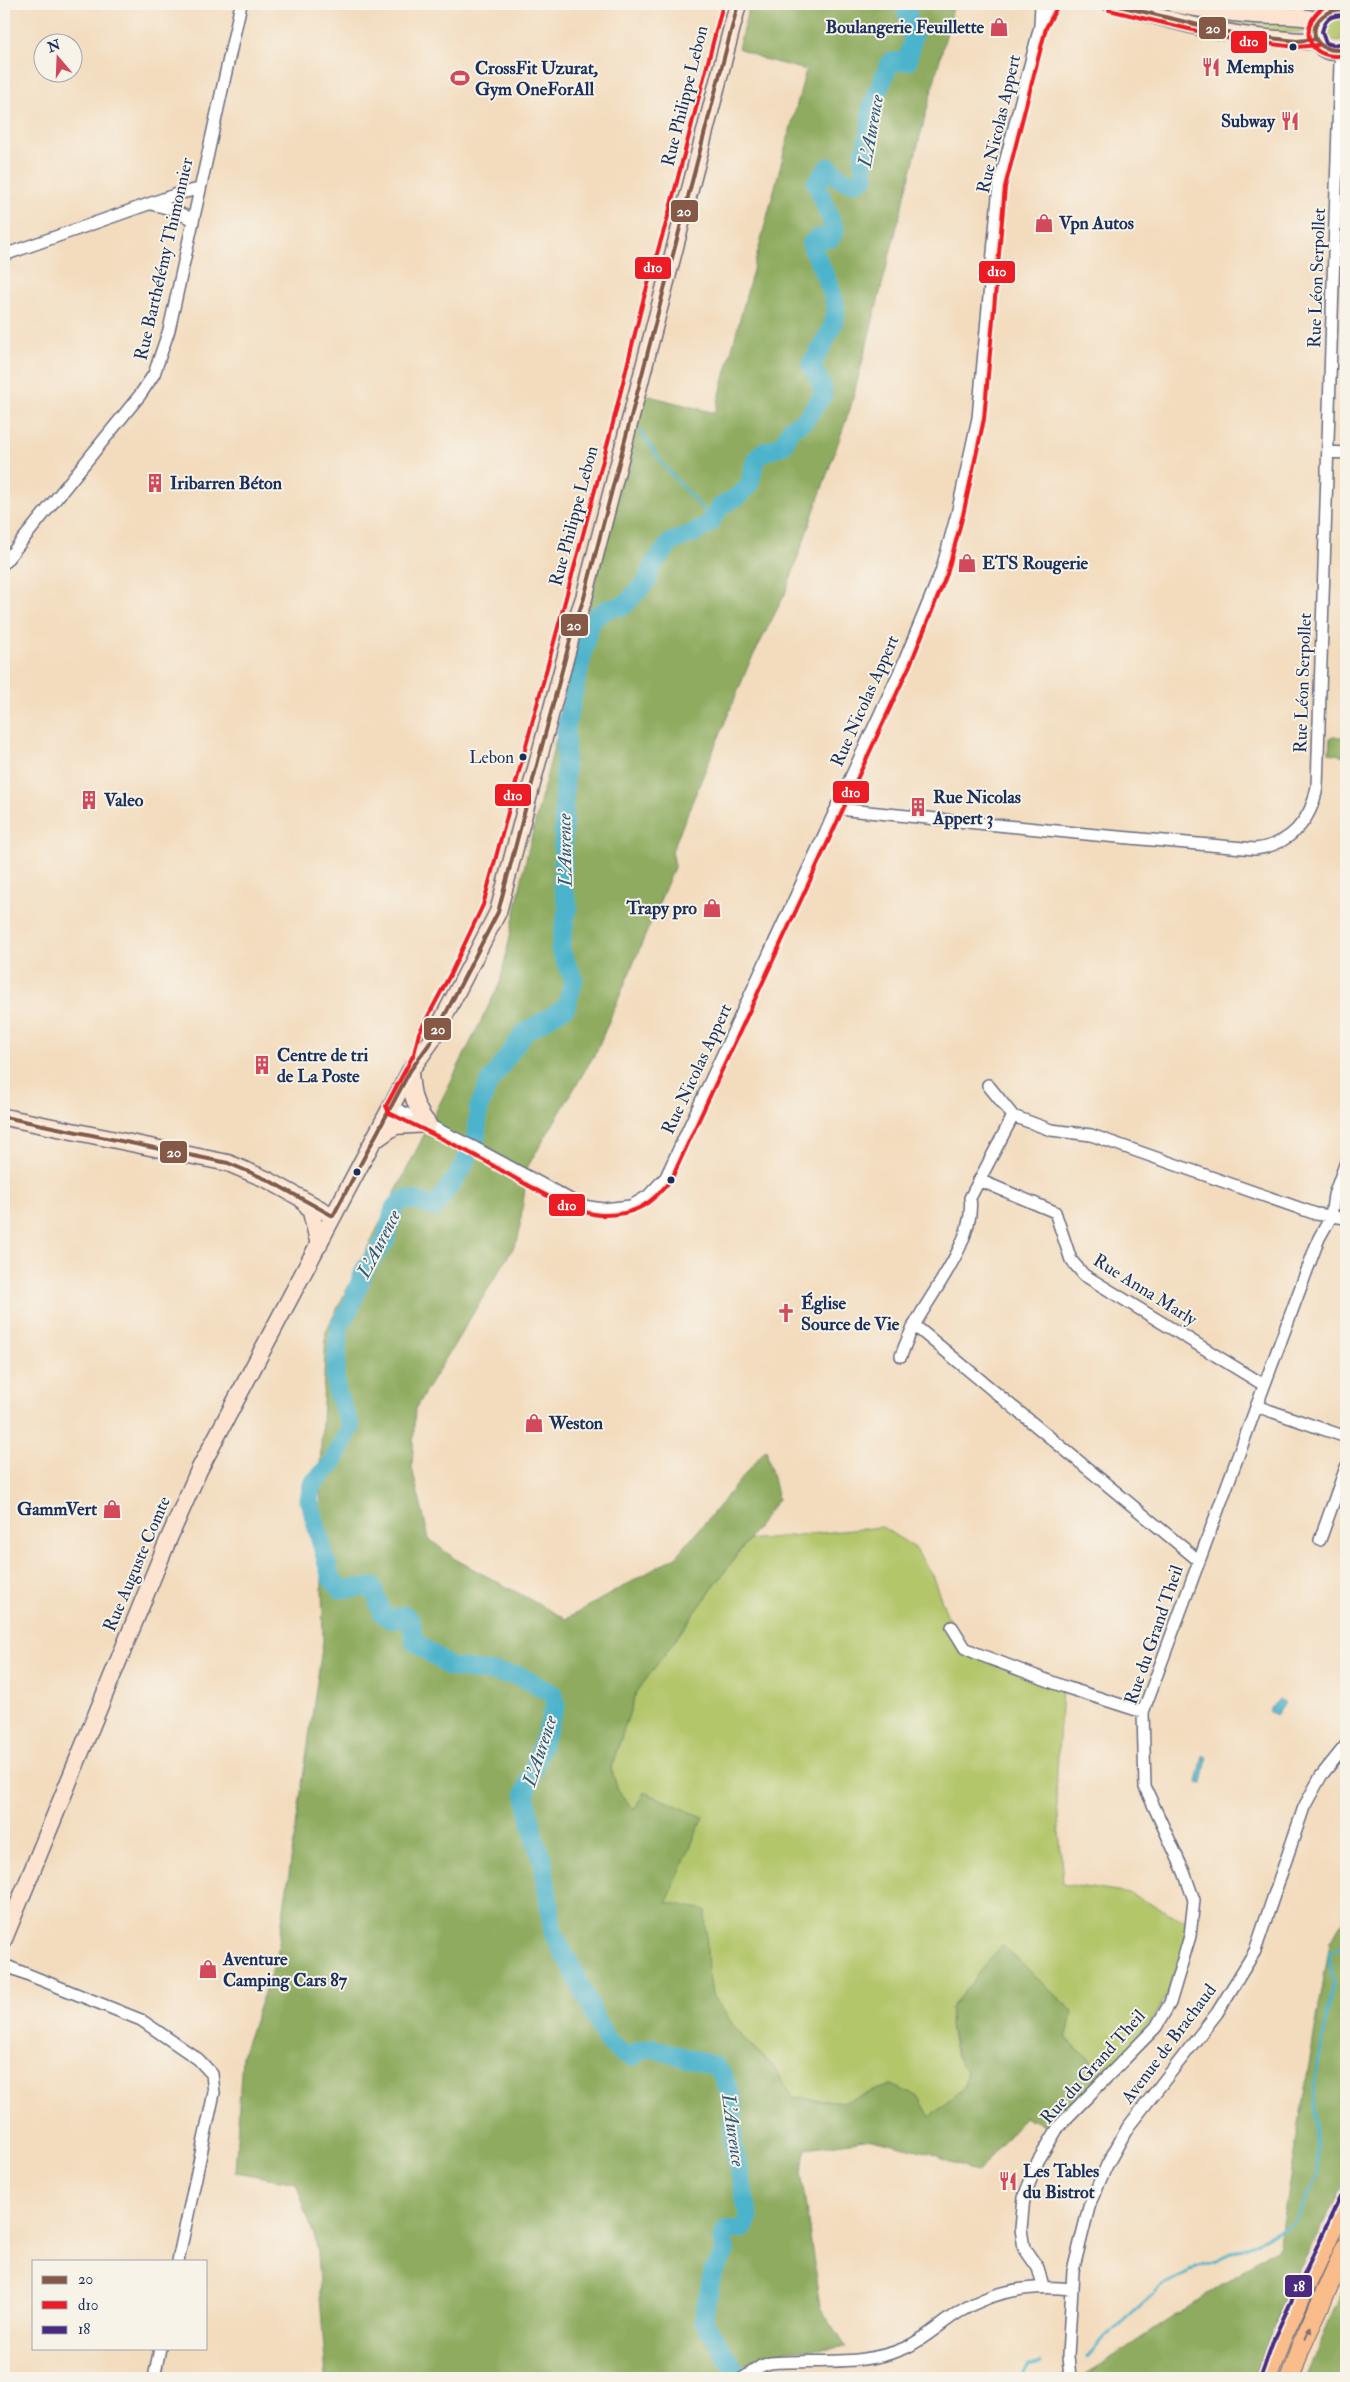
<svg xmlns="http://www.w3.org/2000/svg" width="1350" height="2382" font-family="'IM FELL Double Pica',serif">
<rect width="100%" height="100%" fill="#f7f3e8"/>
<filter id="ink" filterUnits="userSpaceOnUse"><feTurbulence type="fractalNoise" baseFrequency=".02" numOctaves="2"/><feDisplacementMap in="SourceGraphic" scale="10" xChannelSelector="R" yChannelSelector="G"/><feConvolveMatrix kernelMatrix="1 2 1 2 8 2 1 2 1" color-interpolation-filters="sRGB"/></filter>
<filter id="wash" filterUnits="userSpaceOnUse"><feTurbulence type="fractalNoise" baseFrequency=".0096" numOctaves="4" result="noise"/><feDisplacementMap in="SourceGraphic" scale="20" xChannelSelector="R" yChannelSelector="G"/><feGaussianBlur stdDeviation="1.12" result="paint"/><feColorMatrix in="noise" values="0 0 0 0 0 0 0 0 0 0 0 0 0 0 0 0 0 1.4 0 .05"/><feComposite in="paint" operator="in"/></filter>
<g filter="url(#wash)">
<rect width="100%" height="100%" fill="#f3dcbe"/>
<path fill="#b3c66a" stroke="#677a64" d="M 1170,9 L 1309,21 L 1308,32 L 1251,33 L 1169,12 Z
M1324 29a12 12 0 1 1 24 0a12 12 0 1 1-24 0Z
M 882,1527 L 915,1548 L 932,1575 L 958,1643 L 1062,1689 L 1056,1788 L 1063,1884 L 1131,1894 L 1189,1923 C 1184,1942 1181,1965 1173,1983 C 1159,2017 1130,2046 1105,2072 L 1066,2039 L 951,2008 C 949,2029 952,2055 967,2072 L 964,2088 L 930,2118 L 891,2085 L 844,2102 L 793,2097 L 772,2065 L 742,2037 L 712,1995 L 708,1970 L 667,1902 L 634,1810 L 618,1791 L 611,1768 L 636,1693 L 748,1540 Z"/>
<path fill="#8eab5e" stroke="#546d5e" d="M 750,4 L 954,4 L 851,406 L 785,594 L 749,664 L 672,851 L 675,865 L 596,1052 L 528,1166 L 518,1240 L 415,1409 L 412,1468 L 429,1539 L 455,1559 L 566,1619 L 677,1556 L 766,1449 L 778,1499 L 636,1693 L 611,1768 L 618,1791 L 634,1810 L 644,1792 L 703,1817 L 667,1902 L 705,1910 L 708,1970 L 712,1995 L 742,2037 L 772,2065 L 793,2097 L 844,2102 L 891,2085 L 919,2097 L 930,2117 L 964,2088 L 967,2072 L 959,2064 L 950,2026 L 951,2008 L 1002,1945 L 1073,2012 L 1066,2039 L 1105,2072 L 1053,2128 L 1024,2117 L 977,2173 L 930,2153 L 872,2139 L 807,2148 L 801,2172 L 820,2307 L 846,2347 L 785,2351 L 724,2371 L 721,2378 L 330,2378 L 326,2377 L 316,2241 L 296,2183 L 235,2172 L 242,2055 L 277,1956 L 323,1641 L 320,1468 L 326,1331 L 500,983 L 527,855 L 642,394 L 715,413 L 806,70 L 763,59 L 738,48 Z
M 1330,737 L 1346,737 L 1346,756 L 1329,753 Z
M 1346,1915 L 1346,2179 L 1286,2294 L 1254,2378 L 1087,2378 L 1087,2374 L 1278,2247 L 1330,1942 Z
M 1346,2281 L 1346,2378 L 1305,2378 L 1344,2286 Z"/>
<path fill="#4cb3cb" stroke="#347194" d="M 1279,1699 L 1285,1703 L 1276,1716 L 1269,1711 Z
M 1203,1756 L 1207,1757 L 1202,1784 L 1197,1783 Z"/>
<g fill="none" stroke-linecap="round" stroke-linejoin="round">
<path stroke="#4cb3cb" stroke-width="3" d="M 907,10 L 912,4
M 640,431 L 664,466 L 712,519
M 1087,2357 L 1106,2336 L 1162,2286 L 1186,2275 L 1196,2267 L 1216,2261 L 1295,2223 L 1319,2174 L 1314,2087 L 1333,1984 L 1329,1953 L 1346,1945
M 1019,2378 L 1029,2366 L 1040,2363"/>
<path stroke="#4cb3cb" stroke-width="19" d="M 740,2378 L 703,2320 L 713,2271 L 726,2251 L 722,2239 L 726,2230 L 744,2228 L 749,2217 L 733,2144 L 733,2103 L 723,2075 L 715,2066 L 652,2048 L 640,2050 L 632,2057 L 621,2053 L 606,2040 L 578,1980 L 553,1933 L 543,1861 L 535,1841 L 525,1793 L 556,1704 L 553,1694 L 520,1676 L 450,1667 L 414,1641 L 411,1621 L 405,1615 L 391,1620 L 382,1613 L 373,1587 L 340,1589 L 331,1578 L 309,1500 L 312,1484 L 332,1464 L 351,1427 L 337,1393 L 335,1375 L 340,1324 L 350,1308 L 365,1269 L 385,1241 L 394,1208 L 404,1199 L 418,1201 L 434,1208 L 462,1169 L 476,1138 L 479,1107 L 489,1083 L 524,1033 L 566,1007 L 574,980 L 560,949 L 568,906 L 562,884 L 566,725 L 590,623 C 600,611 609,607 624,606 L 647,581 L 652,566 L 671,542 L 696,532 L 710,523 L 720,507 L 738,496 L 749,486 L 756,459 L 764,452 L 783,445 L 791,428 L 805,420 L 823,395 L 822,386 L 811,364 C 819,353 836,324 836,311 C 834,289 819,265 811,244 L 817,238 L 831,238 L 835,230 L 816,183 L 829,167 L 839,178 L 854,183 L 864,178 L 863,160 L 870,127 L 871,109 L 890,62 L 908,61 L 913,36 L 905,4"/>
</g>
</g>
<g filter="url(#ink)">
<g fill="none" stroke-linecap="round" stroke-linejoin="round">
<g stroke="#676c80" stroke-width="14">
<path id="street" d="M 1041,24 L 1052,4
M 151,204 L 171,209 L 193,220
M 4,255 L 177,194 L 199,189
M 1328,452 L 1346,453
M 4,563 L 140,395 L 154,374 L 169,330 L 241,4
M 837,805 L 848,810 L 1096,835 L 1255,849 C 1290,845 1311,821 1317,787 L 1340,64
M 988,1085 L 1013,1116
M 392,1107 L 475,1148 L 582,1206 L 603,1209 L 631,1206 L 648,1196 L 666,1177 L 904,662 L 941,572 L 957,514 L 978,418 L 999,186 L 1040,26 L 1041,4
M 979,1180 L 1055,1212 L 1071,1260 L 1084,1275 L 1264,1385
M 914,1325 L 1198,1560
M 901,1356 C 905,1345 909,1334 915,1324 C 934,1289 976,1238 970,1198 L 1013,1116 L 1051,1130 L 1091,1135 L 1316,1214 L 1346,1218
M 1256,1406 L 1346,1437
M 1320,1540 L 1346,1467
M 952,1627 L 965,1648 L 978,1654 L 1065,1687 L 1143,1712
M 4,1965 L 141,2020 L 198,2059 L 212,2074 L 214,2093 L 178,2261
M 1043,2286 L 1038,2268 L 1024,2248 L 1021,2229 L 1024,2197 L 1038,2161 L 1059,2126 L 1156,2027 L 1170,2003 L 1190,1936 L 1194,1900 L 1184,1872 L 1145,1787 L 1143,1712 L 1319,1238 L 1331,1217 L 1334,1195 L 1346,1162
M 154,2378 L 160,2348
M 743,2378 L 761,2366 L 770,2363 C 815,2359 862,2367 905,2348 C 925,2339 941,2323 959,2312 C 993,2291 1032,2284 1072,2289
M 1070,2378 L 1068,2356 L 1073,2271 L 1090,2203 L 1107,2165 L 1128,2127 L 1217,2013 L 1255,1951 L 1304,1807 L 1321,1776 L 1346,1745"/>
</g>
<g stroke="#676c80" stroke-width="19">
<path id="secondary" d="M 1111,4 C 1167,19 1221,35 1278,39 C 1290,40 1305,43 1316,39
M 1174,4 C 1201,10 1228,13 1255,15 C 1275,17 1297,14 1316,20
M 1346,9 C 1306,0 1304,65 1346,49
M 410,1071 C 411,1092 414,1107 428,1124
M 4,1117 L 228,1163 L 268,1180 L 333,1216
M 378,1138 L 395,1126 L 428,1124
M 302,1199 L 311,1212 L 319,1245
M 4,1939 L 166,1545 L 199,1470 L 410,1071 L 432,1040 L 498,912 L 573,629 L 584,598 L 738,4"/>
</g>
<g stroke="#676c80" stroke-width="21">
<path id="primary" d="M 1267,2378 L 1281,2339 L 1346,2200
M 1290,2378 L 1300,2349 L 1346,2247"/>
</g>
<use href="#street" stroke="#fff" stroke-width="11"/>
<use href="#secondary" stroke="#fde4d0" stroke-width="16"/>
<use href="#primary" stroke="#f9bc8a" stroke-width="19"/>
<g stroke="#f7f3e8" stroke-width="8">
<path id="bus-1" d="M 1111,4 L 1236,34 L 1297,41 L 1316,39
M 1346,9 C 1305,8 1303,57 1346,49
M 4,1117 L 228,1163 L 268,1180 L 333,1216
M 333,1216 L 410,1071 L 432,1040 L 498,912 L 573,629 L 584,598 L 738,4"/>
</g>
<g stroke="#f7f3e8" stroke-width="8">
<path id="bus-2" d="M 723,4 L 667,220 L 643,301 L 612,427 L 483,905 L 450,975 L 419,1033 L 414,1054 L 386,1106 L 389,1113 C 418,1127 446,1140 474,1155 C 505,1171 572,1216 604,1215 C 636,1215 651,1204 671,1180 L 910,665 L 947,574 L 963,515 L 984,419 L 1005,187 L 1046,28 L 1057,7
M 1329,4 C 1296,21 1304,63 1346,55
M 1109,10 L 1235,40 L 1297,47 L 1318,45"/>
</g>
<g stroke="#f7f3e8" stroke-width="8">
<path id="bus-3" d="M 1345,43 L 1333,45 L 1326,43 L 1322,32 C 1325,17 1332,15 1346,15
M 1261,2376 L 1275,2336 L 1340,2197"/>
</g>
<use href="#bus-1" stroke="#855946" stroke-width="4"/>
<use href="#bus-2" stroke="#ed1c24" stroke-width="4"/>
<use href="#bus-3" stroke="#4a2a80" stroke-width="4"/>
</g>
<defs><path id="oneway-solid" d="M-6-.8H1V-3.2L6.5 0L1 3.2V.8H-6Z" transform="scale(1.25)"/></defs>
<use fill="#7f6e72" href="#oneway-solid" transform="translate(1308 2333) rotate(-66)"/>
</g>
<defs>
<g id="shop-bare" transform="scale(1.5)"><path d="M-5-2.5h2.3a2.7 3.5 0 0 1 5.4 0H5L5.5 6h-11ZM-1.5-2.5h3a1.5 2.3 0 0 0-3 0Z" fill="#d1495b" stroke="#f7f3e8" stroke-width="2.5" paint-order="stroke"/></g>
<g id="restaurant-bare" transform="scale(1.5)"><path d="M-5-6h1v4h1v-4h1v4h1v-4h1v5L-1.5 .5V6h-2V.5L-5-1ZM5-6V6H3V1.5H1.5Q1.5-4 5-6Z" fill="#d1495b" stroke="#f7f3e8" stroke-width="2.5" paint-order="stroke"/></g>
<g id="stadium-bare" transform="scale(1.5)"><path d="M0-5a6.5 5 0 1 0 0 10a6.5 5 0 1 0 0-10ZM-3.5-1.8h7v3.6h-7Z" fill="#d1495b" stroke="#f7f3e8" stroke-width="2.5" paint-order="stroke"/></g>
<g id="building-bare" transform="scale(1.5)"><path d="M-4-6H4V6H1V3H-1V6H-4ZM-2.5-4.3h1.7v1.8h-1.7ZM.8-4.3h1.7v1.8H.8ZM-2.5-1h1.7V.8h-1.7ZM.8-1h1.7V.8H.8Z" fill="#d1495b" stroke="#f7f3e8" stroke-width="2.5" paint-order="stroke"/></g>
<g id="church-bare" transform="scale(1.5)"><path d="M-1.2-6h2.4v3.5h3.3v2.4h-3.3V6h-2.4V-.1h-3.3v-2.4h3.3Z" fill="#d1495b" stroke="#f7f3e8" stroke-width="2.5" paint-order="stroke"/></g>
</defs>
<g fill-rule="evenodd">
<use href="#shop-bare" x="999" y="27"/>
<use href="#restaurant-bare" x="1211" y="67"/>
<use href="#stadium-bare" x="460" y="78"/>
<use href="#restaurant-bare" x="1290" y="121"/>
<use href="#shop-bare" x="1044" y="223"/>
<use href="#building-bare" x="155" y="483"/>
<use href="#shop-bare" x="967" y="563"/>
<use href="#building-bare" x="89" y="800"/>
<use href="#building-bare" x="918" y="807"/>
<use href="#shop-bare" x="712" y="908"/>
<use href="#building-bare" x="262" y="1065"/>
<use href="#church-bare" x="786" y="1313"/>
<use href="#shop-bare" x="534" y="1423"/>
<use href="#shop-bare" x="112" y="1509"/>
<use href="#shop-bare" x="208" y="1969"/>
<use href="#restaurant-bare" x="1008" y="2181"/>
</g>
<g fill="#1b2f5e" stroke="#f7f3e8" stroke-width="2">
<circle cx="1293" cy="47" r="4.5"/>
<circle cx="523" cy="757" r="4.5"/>
<circle cx="357" cy="1172" r="4.5"/>
<circle cx="671" cy="1180" r="4.5"/>
</g>
<g text-anchor="middle" dominant-baseline="central" stroke-width="4" stroke-linejoin="round" paint-order="stroke">
<g font-size="17" fill="#1b2f5e" stroke="#f7f3e8" text-anchor="end">
<text x="514" y="757">Lebon</text>
</g>
<g font-size="18" font-weight="bold" fill="#1b2f5e" stroke="#f7f3e8" text-anchor="start">
<text x="984" y="27" text-anchor="end">Boulangerie Feuillette</text>
<text x="1226" y="67">Memphis</text>
<text x="475" y="68">CrossFit Uzurat,<tspan x="475" dy="21">Gym OneForAll</tspan></text>
<text x="1275" y="121" text-anchor="end">Subway</text>
<text x="1059" y="223">Vpn Autos</text>
<text x="170" y="483">Iribarren Béton</text>
<text x="982" y="563">ETS Rougerie</text>
<text x="933" y="797">Rue Nicolas<tspan x="933" dy="21">Appert 3</tspan></text>
<text x="104" y="800">Valeo</text>
<text x="697" y="908" text-anchor="end">Trapy pro</text>
<text x="277" y="1055">Centre de tri<tspan x="277" dy="21">de La Poste</tspan></text>
<text x="801" y="1303">Église<tspan x="801" dy="21">Source de Vie</tspan></text>
<text x="549" y="1423">Weston</text>
<text x="97" y="1509" text-anchor="end">GammVert</text>
<text x="223" y="1959">Aventure<tspan x="223" dy="21">Camping Cars 87</tspan></text>
<text x="1023" y="2171">Les Tables<tspan x="1023" dy="21">du Bistrot</tspan></text>
</g>
<g font-size="18" fill="#1b2f5e" stroke="#f7f3e8">
<text transform="translate(685 96) rotate(-76)">Rue Philippe Lebon</text>
<text transform="translate(999 124) rotate(-77)">Rue Nicolas Appert</text>
<text transform="translate(164 259) rotate(-77)">Rue Barthélémy Thimonnier</text>
<text transform="translate(1317 278) rotate(-88)">Rue Léon Serpollet</text>
<text transform="translate(574 516) rotate(-75)">Rue Philippe Lebon</text>
<text transform="translate(1303 683) rotate(-88)">Rue Léon Serpollet</text>
<text transform="translate(865 701) rotate(-66)">Rue Nicolas Appert</text>
<text transform="translate(697 1069) rotate(-65)">Rue Nicolas Appert</text>
<text transform="translate(1145 1290) rotate(32)">Rue Anna Marly</text>
<text transform="translate(137 1564) rotate(-67)">Rue Auguste Comte</text>
<text transform="translate(1154 1635) rotate(-71)">Rue du Grand Theil</text>
<text transform="translate(1169 2044) rotate(-53)">Avenue de Brachaud</text>
<text transform="translate(1093 2067) rotate(-48)">Rue du Grand Theil</text>
</g>
<g font-size="19" font-style="italic" fill="#2a577f" stroke="#f7f3e8">
<text transform="translate(871 131) rotate(-80)">L'Aurence</text>
<text transform="translate(565 850) rotate(-91)">L'Aurence</text>
<text transform="translate(379 1244) rotate(-63)">L'Aurence</text>
<text transform="translate(540 1751) rotate(-72)">L'Aurence</text>
<text transform="translate(733 2130) rotate(82)">L'Aurence</text>
</g>
</g>
<g stroke="#f7f3e8" stroke-width="2">
<rect x="1198" y="16" width="29" height="24" rx="5" fill="#855946"/>
<rect x="1230" y="30" width="38" height="24" rx="5" fill="#ed1c24"/>
<rect x="670" y="199" width="29" height="24" rx="5" fill="#855946"/>
<rect x="634" y="256" width="38" height="24" rx="5" fill="#ed1c24"/>
<rect x="978" y="260" width="38" height="24" rx="5" fill="#ed1c24"/>
<rect x="560" y="613" width="29" height="24" rx="5" fill="#855946"/>
<rect x="832" y="780" width="38" height="24" rx="5" fill="#ed1c24"/>
<rect x="494" y="783" width="38" height="24" rx="5" fill="#ed1c24"/>
<rect x="423" y="1017" width="29" height="24" rx="5" fill="#855946"/>
<rect x="159" y="1140" width="29" height="24" rx="5" fill="#855946"/>
<rect x="548" y="1193" width="38" height="24" rx="5" fill="#ed1c24"/>
<rect x="1284" y="2274" width="29" height="24" rx="5" fill="#4a2a80"/>
</g>
<g font-size="14" text-anchor="middle" font-weight="bold" fill="#fff">
<text x="1213" y="33">20</text>
<text x="1249" y="46">d10</text>
<text x="684" y="216">20</text>
<text x="653" y="272">d10</text>
<text x="997" y="276">d10</text>
<text x="574" y="630">20</text>
<text x="851" y="797">d10</text>
<text x="513" y="800">d10</text>
<text x="438" y="1034">20</text>
<text x="174" y="1157">20</text>
<text x="567" y="1210">d10</text>
<text x="1299" y="2291">18</text>
</g>
<rect width="1350" height="2382" fill="none" stroke="#f7f3e8" stroke-width="20"/>
<rect x="32" y="2260" width="175" height="90" fill="#f7f3e8" stroke="#9fa5b1"/>
<rect x="42" y="2276" width="25" height="8" fill="#855946" stroke="#9fa5b1"/>
<text x="78" y="2284" font-size="15" fill="#1b2f5e">20</text>
<rect x="42" y="2301" width="25" height="8" fill="#ed1c24" stroke="#9fa5b1"/>
<text x="78" y="2310" font-size="15" fill="#1b2f5e">d10</text>
<rect x="42" y="2326" width="25" height="8" fill="#4a2a80" stroke="#9fa5b1"/>
<text x="78" y="2334" font-size="15" fill="#1b2f5e">18</text>
<g transform="translate(58 58) rotate(341)"><circle r="24" fill="#f7f3e8" stroke="#9fa5b1"/>
<path d="M0-4L9 19L0 12L-9 19Z" fill="#d1495b"/>
<text y="-8" font-size="14" font-weight="bold" text-anchor="middle" fill="#1b2f5e">N</text>
</g>
</svg>
